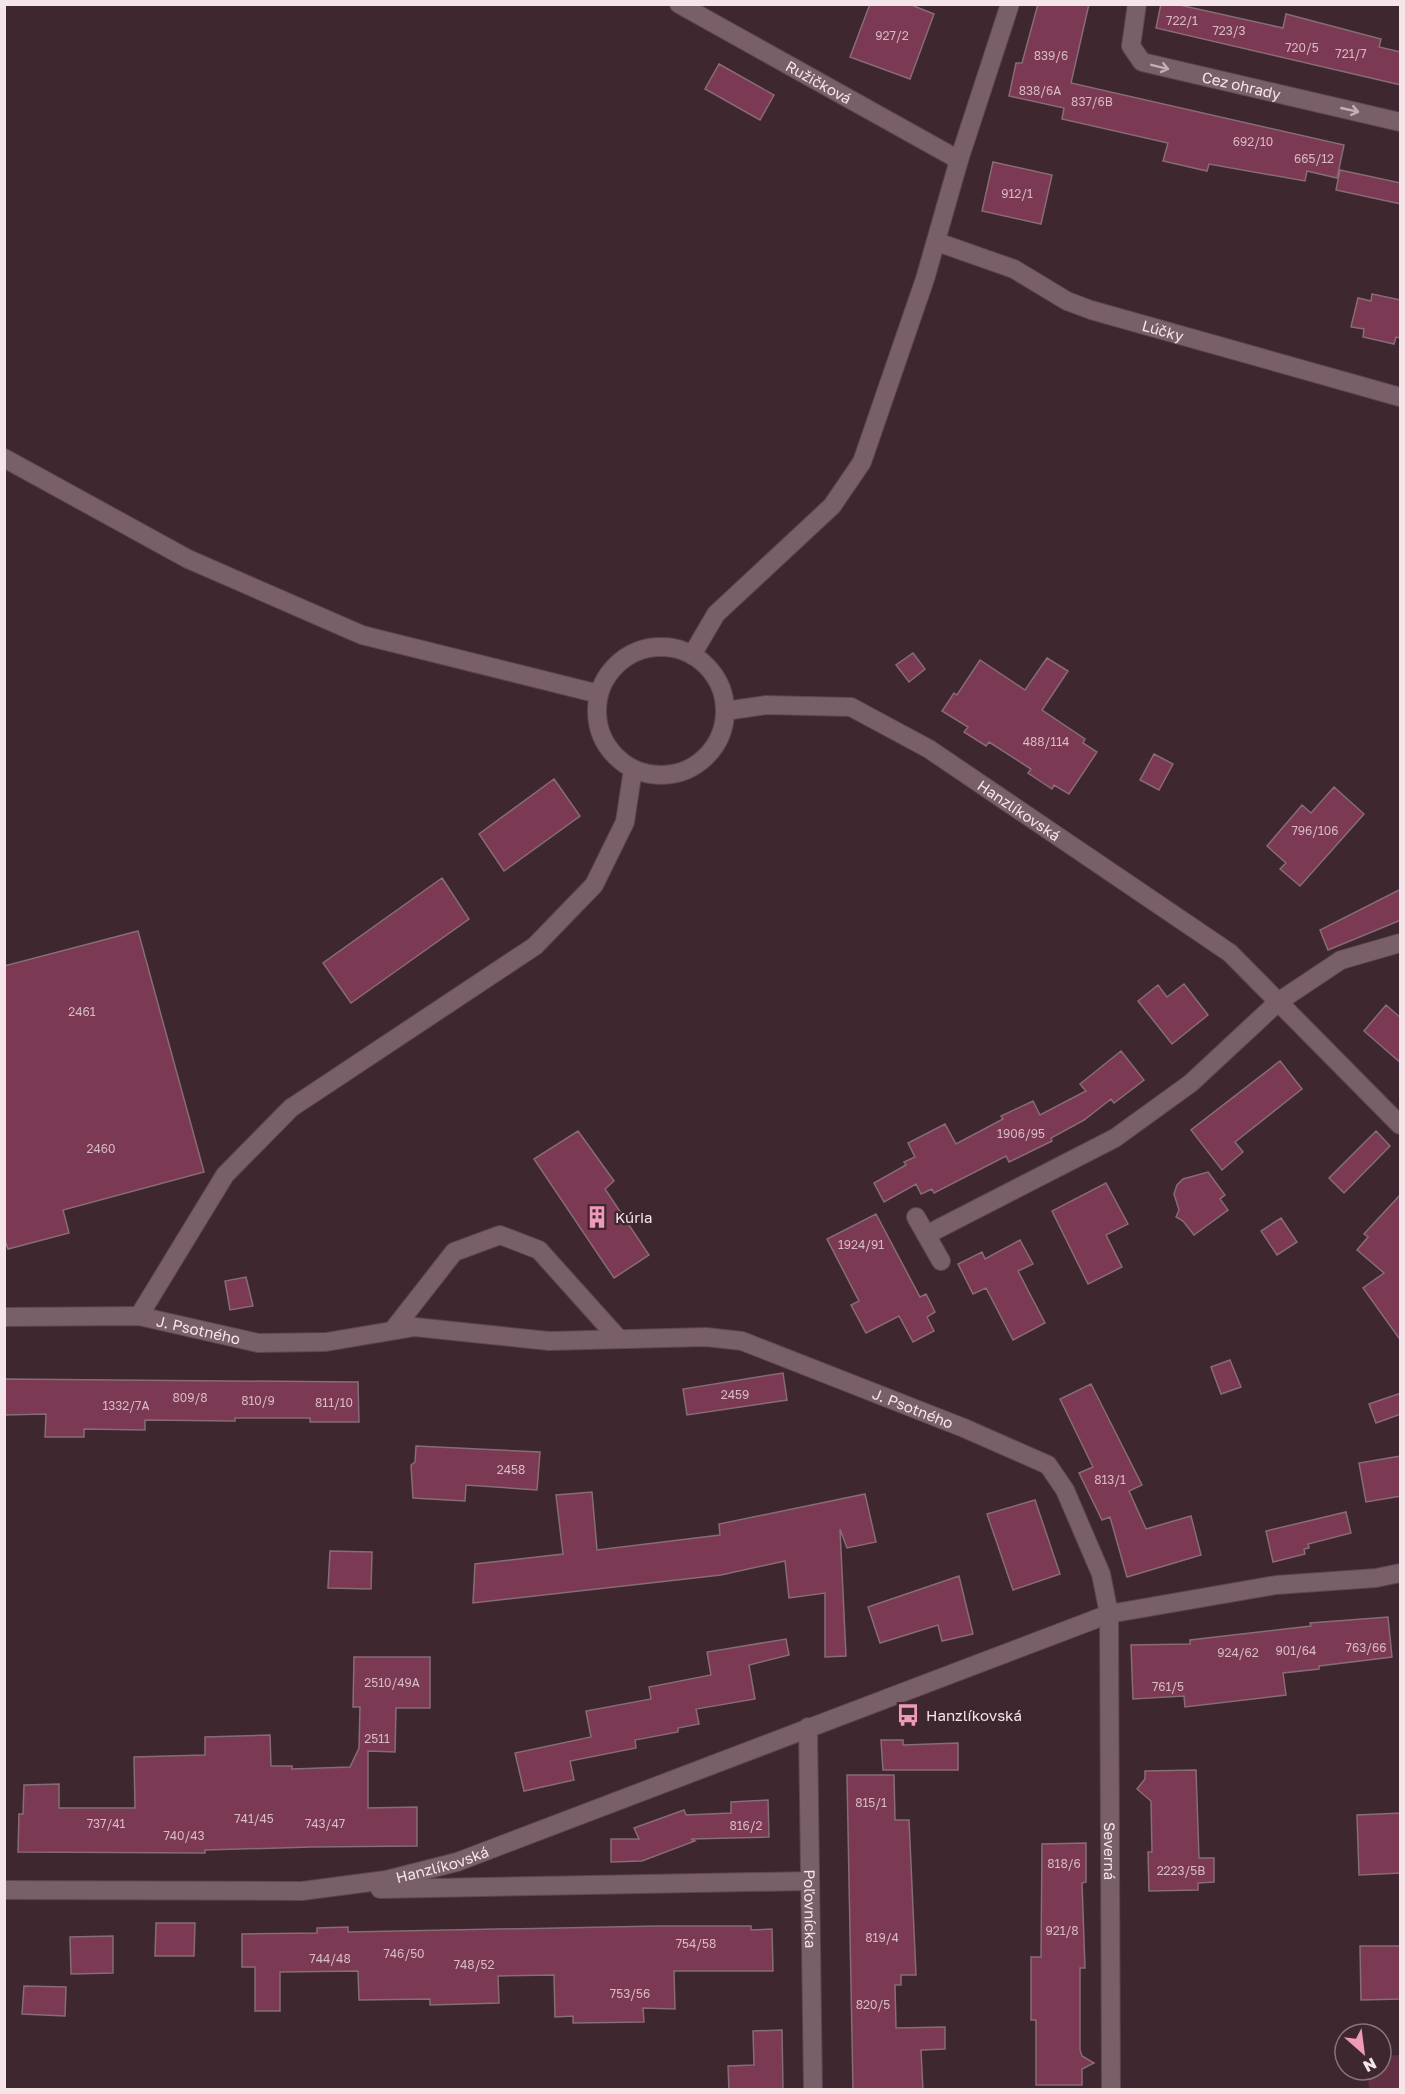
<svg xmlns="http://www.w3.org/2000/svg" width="1405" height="2094" font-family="'Golos Text',sans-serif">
<rect width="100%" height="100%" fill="#3e272f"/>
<path fill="#603042" d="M 1400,2055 L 1400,2089 L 1369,2089 L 1368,2070 L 1381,2070 L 1381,2056 Z"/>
<path fill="#7b3953" stroke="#876c75" stroke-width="1.5" d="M 870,4 L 909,4 L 934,14 L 910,79 L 850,57 Z
M 1038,4 L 1089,4 L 1071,83 L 1344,145 L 1337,178 L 1307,171 L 1305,181 L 1209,164 L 1207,171 L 1163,161 L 1168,143 L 1062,119 L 1064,108 L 1009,96 L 1016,63 L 1022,63 Z
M 1161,4 L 1175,4 L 1283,28 L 1286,14 L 1381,39 L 1379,47 L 1401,52 L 1401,85 L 1156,28 Z
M 719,64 L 774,95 L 760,120 L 705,89 Z
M 993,162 L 1052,175 L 1041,224 L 982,211 Z
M 1340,170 L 1401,183 L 1401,204 L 1336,190 Z
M 1372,294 L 1401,300 L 1401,338 L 1396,337 L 1394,344 L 1363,337 L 1364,329 L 1351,327 L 1358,298 L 1371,301 Z
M 913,653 L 925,669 L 909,682 L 896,665 Z
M 1047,658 L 1068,671 L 1042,710 L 1085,739 L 1083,743 L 1097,752 L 1069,794 L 1054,785 L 1052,789 L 1028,773 L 1031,769 L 989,742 L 986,746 L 964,732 L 968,727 L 942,711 L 954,693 L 957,695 L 980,660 L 1025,690 Z
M 1154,754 L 1173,764 L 1159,790 L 1140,780 Z
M 554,779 L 580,816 L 504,871 L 479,834 Z
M 1334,787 L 1364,814 L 1300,886 L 1280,869 L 1286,863 L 1267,846 L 1302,805 L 1311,813 Z
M 442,878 L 469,919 L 351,1003 L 323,963 Z
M 1401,889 L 1401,920 L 1328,950 L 1320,930 Z
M 138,931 L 204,1172 L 63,1210 L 69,1233 L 8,1249 L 4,1237 L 4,966 Z
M 1184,984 L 1208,1015 L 1172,1044 L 1138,1001 L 1158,985 L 1167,997 Z
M 1386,1005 L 1401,1018 L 1401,1063 L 1364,1031 Z
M 1121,1051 L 1144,1080 L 1114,1103 L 1111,1099 L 1084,1120 L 1051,1138 L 1052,1141 L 1009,1162 L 1006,1156 L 934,1193 L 932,1189 L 921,1194 L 916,1184 L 884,1202 L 874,1183 L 906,1165 L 904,1162 L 915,1157 L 908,1143 L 945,1124 L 956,1144 L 1003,1119 L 1001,1116 L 1033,1101 L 1040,1115 L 1086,1091 L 1080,1084 Z
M 1280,1061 L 1302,1089 L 1235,1142 L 1243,1152 L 1222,1170 L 1191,1130 Z
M 578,1131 L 614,1181 L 605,1189 L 649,1255 L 614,1278 L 534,1159 Z
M 1376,1131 L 1390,1146 L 1344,1193 L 1329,1178 Z
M 1208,1172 L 1225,1195 L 1220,1199 L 1228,1210 L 1194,1235 L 1183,1221 L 1176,1217 L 1179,1210 L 1174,1194 L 1177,1185 L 1183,1179 Z
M 1106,1183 L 1128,1224 L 1106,1235 L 1122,1267 L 1088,1284 L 1052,1211 Z
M 1401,1194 L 1401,1341 L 1363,1288 L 1384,1273 L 1357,1250 L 1368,1237 L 1364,1234 Z
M 876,1214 L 920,1297 L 926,1294 L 935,1312 L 927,1317 L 934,1331 L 913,1342 L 899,1316 L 866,1333 L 851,1305 L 859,1301 L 827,1239 Z
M 1281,1218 L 1297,1242 L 1277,1255 L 1261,1231 Z
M 1020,1240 L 1033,1264 L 1018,1271 L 1045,1323 L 1013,1340 L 986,1288 L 973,1294 L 958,1264 L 982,1252 L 985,1259 Z
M 246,1277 L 253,1306 L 230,1310 L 225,1281 Z
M 1230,1360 L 1241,1387 L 1221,1394 L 1211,1367 Z
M 783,1373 L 787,1400 L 687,1415 L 683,1389 Z
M 4,1379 L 358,1382 L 359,1422 L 310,1422 L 310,1418 L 235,1418 L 235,1421 L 145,1420 L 145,1430 L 84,1429 L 84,1437 L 45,1437 L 46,1414 L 4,1415 Z
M 1091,1384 L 1142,1485 L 1129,1491 L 1146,1529 L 1191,1516 L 1201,1555 L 1127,1577 L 1110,1517 L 1102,1520 L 1079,1473 L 1093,1467 L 1060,1399 Z
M 1401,1393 L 1401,1414 L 1376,1423 L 1369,1404 Z
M 416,1446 L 540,1452 L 537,1490 L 466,1485 L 465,1501 L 413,1498 L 411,1465 L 415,1462 Z
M 1401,1456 L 1401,1496 L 1366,1502 L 1359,1463 Z
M 592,1492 L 597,1550 L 720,1535 L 719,1524 L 865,1494 L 876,1542 L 847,1548 L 840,1529 L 846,1656 L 825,1657 L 825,1593 L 789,1598 L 785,1561 L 721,1575 L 473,1603 L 475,1564 L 563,1554 L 556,1495 Z
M 1035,1500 L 1060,1574 L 1013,1590 L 987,1514 Z
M 1346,1512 L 1351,1533 L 1308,1544 L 1309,1548 L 1304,1549 L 1305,1554 L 1273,1562 L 1266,1531 Z
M 330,1551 L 372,1552 L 371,1589 L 328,1588 Z
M 959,1576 L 973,1634 L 942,1641 L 938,1625 L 880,1643 L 868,1607 Z
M 1388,1617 L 1392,1657 L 1319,1666 L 1319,1669 L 1283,1673 L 1286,1695 L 1185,1707 L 1184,1696 L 1133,1699 L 1131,1645 L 1190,1644 L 1190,1640 L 1311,1626 L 1310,1623 Z
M 786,1639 L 789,1655 L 749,1665 L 755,1699 L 696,1709 L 699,1724 L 678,1728 L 678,1732 L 635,1740 L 636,1748 L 570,1761 L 574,1780 L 524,1791 L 515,1753 L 591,1737 L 586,1711 L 651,1699 L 649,1687 L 711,1675 L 707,1652 Z
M 354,1657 L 430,1657 L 430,1708 L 396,1708 L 395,1752 L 368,1751 L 368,1808 L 417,1807 L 417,1846 L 312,1847 L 205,1850 L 205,1853 L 18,1852 L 19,1814 L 23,1814 L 24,1785 L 59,1784 L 59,1808 L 135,1808 L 134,1757 L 205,1755 L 205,1737 L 270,1735 L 271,1766 L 292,1766 L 292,1769 L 350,1767 L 359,1748 L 360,1707 L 353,1707 Z
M 881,1740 L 903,1740 L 903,1745 L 958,1743 L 958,1770 L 883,1770 Z
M 1196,1770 L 1199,1858 L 1214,1858 L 1214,1882 L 1198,1883 L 1198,1890 L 1149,1891 L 1148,1852 L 1152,1852 L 1151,1801 L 1137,1789 L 1145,1779 L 1145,1771 Z
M 847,1775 L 894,1775 L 895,1820 L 909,1820 L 916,1975 L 901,1975 L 901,1985 L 895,1985 L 896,2028 L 945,2027 L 945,2049 L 921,2050 L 923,2090 L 853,2090 Z
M 768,1800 L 769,1837 L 691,1839 L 695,1841 L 642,1861 L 611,1862 L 611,1839 L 639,1839 L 634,1828 L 684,1810 L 686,1815 L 731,1813 L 731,1802 Z
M 1401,1813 L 1401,1873 L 1359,1875 L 1357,1815 Z
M 1086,1843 L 1086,1882 L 1082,1883 L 1085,1968 L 1080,1968 L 1080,2050 L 1082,2056 L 1094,2063 L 1082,2069 L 1082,2085 L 1036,2085 L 1036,2020 L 1031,2020 L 1031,1957 L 1041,1957 L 1042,1844 Z
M 156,1923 L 195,1923 L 194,1956 L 155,1956 Z
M 659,1926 L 751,1926 L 751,1930 L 772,1929 L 773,1971 L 674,1971 L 675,2009 L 643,2008 L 644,2022 L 573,2023 L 573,2016 L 555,2017 L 554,1975 L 498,1976 L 499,2003 L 430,2005 L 430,1999 L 359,2000 L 358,1971 L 280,1972 L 280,2011 L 255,2011 L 255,1967 L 242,1967 L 242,1934 L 317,1933 L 317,1928 L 348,1927 L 348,1932 Z
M 113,1936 L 113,1973 L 71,1974 L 70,1937 Z
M 1360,1946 L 1401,1946 L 1401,1999 L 1361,2000 Z
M 24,1986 L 66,1987 L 65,2016 L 22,2014 Z
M 782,2030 L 783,2090 L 729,2090 L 728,2066 L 754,2065 L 753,2031 Z"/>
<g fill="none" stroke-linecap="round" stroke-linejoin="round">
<g stroke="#5a474e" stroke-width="20">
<g id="minor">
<path id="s1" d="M 679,4 L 959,160"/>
<path id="s2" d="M 1137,4 L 1131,46 L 1142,62 L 1400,122"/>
<path id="s3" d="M 937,242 L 1014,269 L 1067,301 L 1091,310 L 1400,397"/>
<path d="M 4,458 L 188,559 L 362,635 L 599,694"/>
<circle cx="661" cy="711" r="64"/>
<path d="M 692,655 L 716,614 L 832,506 L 862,462 L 925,279 L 959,160 L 1010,4"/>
<path id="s4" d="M 725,711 L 766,705 L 851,707 L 929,749 L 1230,953 L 1400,1125"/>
<path d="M 916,1217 L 941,1261"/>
<path d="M 926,1235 L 1115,1138 L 1191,1083 L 1278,1002 L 1341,960 L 1400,943"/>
<path d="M 139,1316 L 225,1175 L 291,1108 L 535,946 L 594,885 L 625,822 L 633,769"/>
<path id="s5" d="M 4,1317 L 139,1316 L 258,1343 L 326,1342 L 415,1327 L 549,1341 L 706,1337 L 742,1341 L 964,1428 L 1048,1465 L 1065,1490 L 1101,1574 L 1109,1614 L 1111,2090"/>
<path d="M 393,1330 L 454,1252 L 500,1235 L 539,1250 L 618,1338"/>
<path id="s6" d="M 808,1727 L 813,2090"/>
<path d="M 380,1889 L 810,1881"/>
<path id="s7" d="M 4,1890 L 302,1891 L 386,1880 L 457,1862 L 1109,1614 L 1276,1585 L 1376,1578 L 1400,1573"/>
</g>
</g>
<use href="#minor" stroke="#795f67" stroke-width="18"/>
</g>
<defs><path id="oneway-shaft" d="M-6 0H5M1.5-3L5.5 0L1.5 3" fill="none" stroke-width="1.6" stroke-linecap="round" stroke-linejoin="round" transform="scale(1.5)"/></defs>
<g stroke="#c3afb6">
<use href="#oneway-shaft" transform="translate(1160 67) rotate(14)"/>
<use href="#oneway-shaft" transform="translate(1350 110) rotate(13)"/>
</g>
<defs>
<g id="building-bare" transform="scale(1.8)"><path d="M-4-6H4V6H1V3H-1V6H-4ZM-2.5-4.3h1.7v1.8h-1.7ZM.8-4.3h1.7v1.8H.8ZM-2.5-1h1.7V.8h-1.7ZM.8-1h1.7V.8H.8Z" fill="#ef9ab8" stroke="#3e272f" stroke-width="2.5" paint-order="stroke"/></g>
<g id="bus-bare" transform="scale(1.8)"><path d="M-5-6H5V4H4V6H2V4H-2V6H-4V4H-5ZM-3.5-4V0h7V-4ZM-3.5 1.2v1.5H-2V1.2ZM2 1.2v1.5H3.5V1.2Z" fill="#ef9ab8" stroke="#3e272f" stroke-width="2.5" paint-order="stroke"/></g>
</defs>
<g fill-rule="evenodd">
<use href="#building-bare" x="597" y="1217"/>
<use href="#bus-bare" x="908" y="1715"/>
</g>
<g text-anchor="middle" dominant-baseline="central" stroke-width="4.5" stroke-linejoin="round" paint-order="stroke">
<g font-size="12" fill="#d6bac4">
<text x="1182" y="20">722/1</text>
<text x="1229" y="30">723/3</text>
<text x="892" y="35">927/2</text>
<text x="1302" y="47">720/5</text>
<text x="1351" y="53">721/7</text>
<text x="1051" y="55">839/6</text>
<text x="1040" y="90">838/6A</text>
<text x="1092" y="101">837/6B</text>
<text x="1253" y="141">692/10</text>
<text x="1314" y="158">665/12</text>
<text x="1017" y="193">912/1</text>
<text x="1046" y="741">488/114</text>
<text x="1315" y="830">796/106</text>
<text x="82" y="1011">2461</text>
<text x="1021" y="1133">1906/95</text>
<text x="101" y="1148">2460</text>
<text x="861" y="1244">1924/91</text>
<text x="735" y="1394">2459</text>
<text x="190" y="1397">809/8</text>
<text x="258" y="1400">810/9</text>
<text x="334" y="1402">811/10</text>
<text x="126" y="1405">1332/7A</text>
<text x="511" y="1469">2458</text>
<text x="1110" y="1479">813/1</text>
<text x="1366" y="1647">763/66</text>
<text x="1296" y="1650">901/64</text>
<text x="1238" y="1652">924/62</text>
<text x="392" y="1682">2510/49A</text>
<text x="1168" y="1686">761/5</text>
<text x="377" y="1738">2511</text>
<text x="871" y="1802">815/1</text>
<text x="254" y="1818">741/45</text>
<text x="106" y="1823">737/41</text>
<text x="325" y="1823">743/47</text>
<text x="746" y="1825">816/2</text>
<text x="184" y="1835">740/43</text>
<text x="1064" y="1863">818/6</text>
<text x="1181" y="1870">2223/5B</text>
<text x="1062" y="1930">921/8</text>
<text x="882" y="1937">819/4</text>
<text x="696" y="1943">754/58</text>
<text x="404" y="1953">746/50</text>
<text x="330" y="1958">744/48</text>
<text x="474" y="1964">748/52</text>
<text x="630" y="1993">753/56</text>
<text x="873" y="2004">820/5</text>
</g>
<g font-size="15" fill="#f5e5ea" stroke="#3e272f">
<text stroke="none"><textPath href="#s1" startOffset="160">Ružičková</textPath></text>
<text stroke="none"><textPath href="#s2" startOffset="164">Cez ohrady</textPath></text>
<text stroke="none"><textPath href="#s3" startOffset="244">Lúčky</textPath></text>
<text stroke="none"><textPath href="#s4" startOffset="324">Hanzlíkovská</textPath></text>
<text stroke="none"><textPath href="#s5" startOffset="196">J. Psotného</textPath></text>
<text stroke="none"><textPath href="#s5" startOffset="927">J. Psotného</textPath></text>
<text stroke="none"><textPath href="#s5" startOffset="1473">Severná</textPath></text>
<text stroke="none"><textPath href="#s7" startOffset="441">Hanzlíkovská</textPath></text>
<text stroke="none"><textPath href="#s6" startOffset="182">Poľovnícka</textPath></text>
</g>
<g font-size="15" fill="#f5e5ea" stroke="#3e272f" text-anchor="start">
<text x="615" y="1217">Kúria</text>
<text x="926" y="1715">Hanzlíkovská</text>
</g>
</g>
<rect width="1405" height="2094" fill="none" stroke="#f5e5ea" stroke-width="12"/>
<g transform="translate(1363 2052) rotate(152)"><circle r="28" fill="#3e272f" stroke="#87737a" stroke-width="1.5"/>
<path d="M0-4.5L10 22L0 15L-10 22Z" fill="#ef9ab8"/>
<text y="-9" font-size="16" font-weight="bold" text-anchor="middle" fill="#f5e5ea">N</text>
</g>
</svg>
